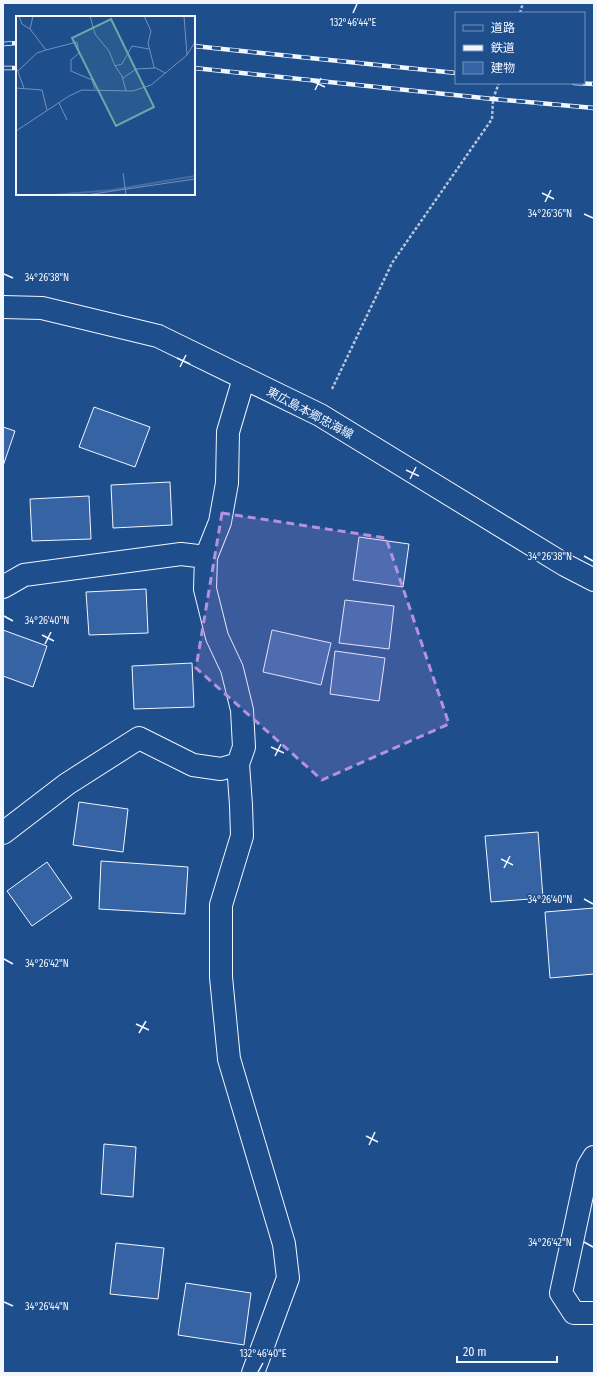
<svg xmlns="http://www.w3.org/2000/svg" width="597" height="1376" font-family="'Fira Sans Condensed','Noto Sans JP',sans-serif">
<rect width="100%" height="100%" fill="#1f4e8c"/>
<path fill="#3563a3" stroke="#f2f6ff" d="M 94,407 L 150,427 L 135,467 L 79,447 Z
M 3,427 L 15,431 L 3,466 Z
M 170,482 L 172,525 L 113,528 L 111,485 Z
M 89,496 L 91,539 L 32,541 L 30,499 Z
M 359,537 L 409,544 L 403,587 L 353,580 Z
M 146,589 L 148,633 L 89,635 L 86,592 Z
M 345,600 L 394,606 L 389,649 L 339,643 Z
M 3,630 L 47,646 L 33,687 L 3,676 Z
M 272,630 L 331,643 L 321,685 L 263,672 Z
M 335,651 L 385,658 L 379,701 L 330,694 Z
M 192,663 L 194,707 L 134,709 L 132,666 Z
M 79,802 L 128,809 L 123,852 L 73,845 Z
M 538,832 L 543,898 L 491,902 L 485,836 Z
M 101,861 L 188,867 L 185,914 L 99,909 Z
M 47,862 L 72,898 L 32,926 L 7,891 Z
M 594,908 L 594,974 L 550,978 L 545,912 Z
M 104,1144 L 136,1147 L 133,1197 L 101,1194 Z
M 116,1243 L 164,1248 L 158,1299 L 110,1294 Z
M 186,1283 L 251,1293 L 244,1345 L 178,1335 Z"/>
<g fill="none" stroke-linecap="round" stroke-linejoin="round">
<g stroke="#f2f6ff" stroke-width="24">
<path id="street" d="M 3,587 L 24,575 L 181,554 L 206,557
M 238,764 L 241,805 L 242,836 L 221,905 L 221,977 L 229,1059 L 284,1244 L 288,1278 L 253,1373
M 3,833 L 67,784 L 139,738 L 193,765 L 221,769 L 238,764 L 244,747 L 242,710 L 232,669 L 217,637 L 205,589 L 206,557 L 220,522 L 227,483 L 228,432 L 244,378
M 594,1157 L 588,1167 L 561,1293 L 574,1313 L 594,1313"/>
</g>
<g stroke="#f2f6ff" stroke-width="24">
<path id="primary" d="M 3,307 L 42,308 L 158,336 L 320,415 L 565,565 L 594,580"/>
</g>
<path stroke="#b3c4dc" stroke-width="2.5" stroke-dasharray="3 2" stroke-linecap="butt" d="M 520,13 L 523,3
M 332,389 L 392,263 L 492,119 L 493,99 L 499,83"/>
<use href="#street" stroke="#1f4e8c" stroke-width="22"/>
<use href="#primary" stroke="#1f4e8c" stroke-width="22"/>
<g stroke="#f2f6ff" stroke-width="4.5">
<path id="rail" d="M 3,44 L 17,43
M 194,46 L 456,73
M 3,68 L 17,68
M 194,68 L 493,99 L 594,108
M 574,83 L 594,84"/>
</g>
<use href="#rail" stroke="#1f4e8c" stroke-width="3" stroke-dasharray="9" stroke-linecap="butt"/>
</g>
<path fill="#b691df" fill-opacity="0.2" stroke="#b691df" stroke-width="3" stroke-dasharray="8 5" stroke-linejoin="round" d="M 222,513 L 386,538 L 449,724 L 322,780 L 196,668 Z"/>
<path fill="none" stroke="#f2f6ff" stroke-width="1.5" d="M 353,13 L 357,4M 312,81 L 325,87M 315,90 L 321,78M 542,193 L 554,199M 545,202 L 551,190M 584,214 L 593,218M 4,274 L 13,278M 177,358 L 190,364M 180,367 L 186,355M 406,470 L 419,476M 410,479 L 416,467M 584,556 L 593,561M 4,616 L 13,621M 42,635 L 54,641M 45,644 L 51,632M 271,747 L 284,753M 275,756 L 281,744M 501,859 L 513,865M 504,868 L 510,856M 584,899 L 593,904M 4,959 L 13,964M 136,1024 L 149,1030M 139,1033 L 146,1021M 366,1136 L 378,1142M 369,1145 L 375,1132M 584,1242 L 593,1247M 4,1302 L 13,1306M 258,1372 L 263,1363"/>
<g text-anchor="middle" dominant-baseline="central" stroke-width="3" stroke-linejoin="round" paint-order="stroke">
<g font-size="12" fill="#f2f6ff" stroke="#1f4e8c">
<text transform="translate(310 413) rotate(28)">東広島本郷忠海線</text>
</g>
</g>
<g transform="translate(16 16)">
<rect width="179" height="179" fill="#1f4e8c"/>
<path fill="none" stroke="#446ba0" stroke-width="2" d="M 37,179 L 96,174 L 179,160"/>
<path fill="none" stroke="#7391ba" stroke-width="1" d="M 3,0 L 6,8 L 14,13 L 30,34 L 61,26 L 63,37 L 55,44 L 55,55 L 76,64 L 79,73M 74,0 L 79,18 L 93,35 L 99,50M 128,0 L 135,15 L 132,27 L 138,51 L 149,57M 168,0 L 171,39M 14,13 L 17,0M 0,51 L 8,72M 2,55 L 21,37 L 30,34M 107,62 L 120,53 L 139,52M 0,72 L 26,74 L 31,94M 110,75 L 106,60 L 99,50 L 106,48 L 116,30 L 133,33M 43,87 L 51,104M 0,115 L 53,80 L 66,74 L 117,75 L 135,69 L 171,39 L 179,26M 107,157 L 110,179M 70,179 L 179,163"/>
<path fill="#6aa9a8" fill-opacity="0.15" stroke="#6aa9a8" stroke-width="2" d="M 95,3 L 138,91 L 100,110 L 56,22 Z"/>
<rect width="179" height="179" fill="none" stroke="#f2f6ff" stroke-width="2"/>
</g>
<g font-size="10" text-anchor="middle" fill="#f2f6ff" stroke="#1f4e8c" stroke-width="3" stroke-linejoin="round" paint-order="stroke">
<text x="353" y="26">132°46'44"E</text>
<text x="550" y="217">34°26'36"N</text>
<text x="47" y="281">34°26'38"N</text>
<text x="550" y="560">34°26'38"N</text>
<text x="47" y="624">34°26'40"N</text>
<text x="550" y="903">34°26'40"N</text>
<text x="47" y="967">34°26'42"N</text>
<text x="550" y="1246">34°26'42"N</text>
<text x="47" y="1310">34°26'44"N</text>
<text x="263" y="1357">132°46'40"E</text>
</g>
<rect width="597" height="1376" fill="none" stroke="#f2f6ff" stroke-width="8"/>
<rect x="455" y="12" width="130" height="72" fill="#1f4e8c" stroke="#7391ba"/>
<rect x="463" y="25" width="20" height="6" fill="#1f4e8c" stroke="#7391ba"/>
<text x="491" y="32" font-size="12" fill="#f2f6ff">道路</text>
<rect x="463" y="45" width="20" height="6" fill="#f2f6ff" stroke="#7391ba"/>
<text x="491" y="52" font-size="12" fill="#f2f6ff">鉄道</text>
<rect x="463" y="62" width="20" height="12" fill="#3563a3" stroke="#7391ba"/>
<text x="491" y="72" font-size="12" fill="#f2f6ff">建物</text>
<path d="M457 1356v6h100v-6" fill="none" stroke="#f2f6ff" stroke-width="2"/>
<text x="463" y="1356" font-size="12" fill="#f2f6ff" stroke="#1f4e8c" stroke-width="3" paint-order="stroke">20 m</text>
</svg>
